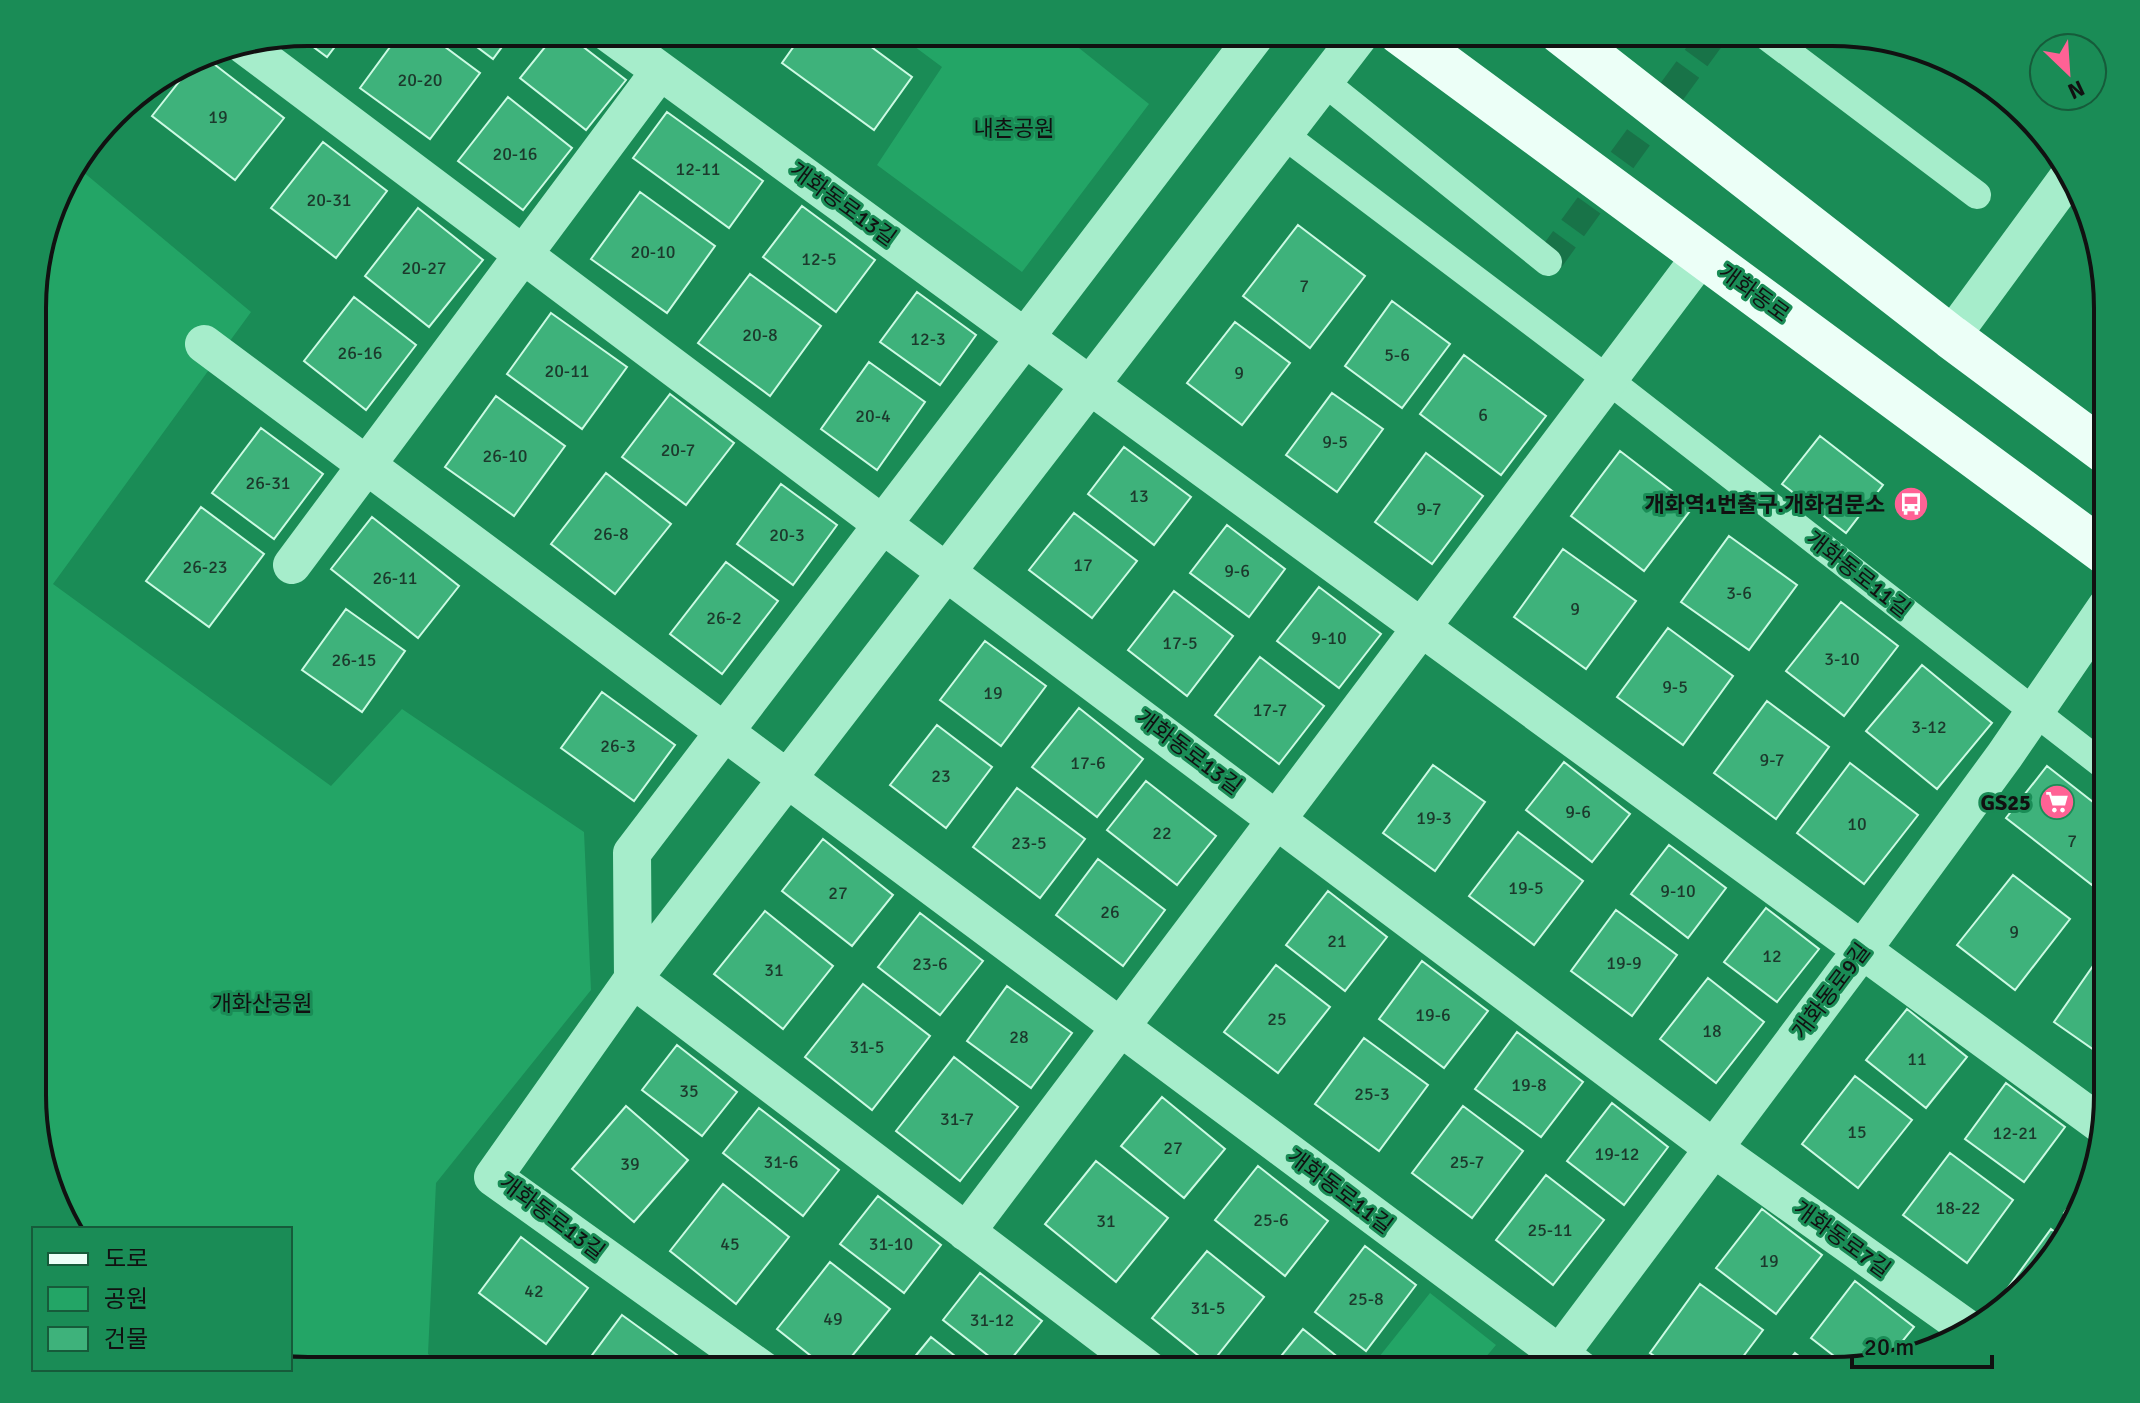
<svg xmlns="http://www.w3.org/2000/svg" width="2140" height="1403" font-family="Signika,'Noto Sans KR',sans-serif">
<rect width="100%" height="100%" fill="#1a8c56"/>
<path fill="#23a566" d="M 895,32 L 1059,32 L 1149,104 L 1022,272 L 877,165 L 942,67 Z
M 76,166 L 251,312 L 53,584 L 331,786 L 402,709 L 584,832 L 591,990 L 436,1183 L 428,1354 L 449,1371 L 290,1368 L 290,1229 L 68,1229 L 34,1130 L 34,273 L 61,186 Z
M 1430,1293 L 1496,1345 L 1474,1371 L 1387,1371 L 1375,1362 Z"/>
<path fill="#3eb27b" stroke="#ccfae3" stroke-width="2" d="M 308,32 L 346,32 L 327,57 L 296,34 Z
M 401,32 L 425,32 L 480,73 L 430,139 L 360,88 Z
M 457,32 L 513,32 L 493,59 Z
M 557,32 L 564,32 L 626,80 L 586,130 L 520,78 Z
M 804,32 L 851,32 L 912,77 L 874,130 L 782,63 Z
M 201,54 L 284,118 L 235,180 L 152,116 Z
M 508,97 L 572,148 L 523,210 L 458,161 Z
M 667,112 L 763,181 L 729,228 L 633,158 Z
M 323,142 L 387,191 L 336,258 L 271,208 Z
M 640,192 L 715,246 L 667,313 L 591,259 Z
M 802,206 L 875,260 L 836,312 L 763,257 Z
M 418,208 L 483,260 L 429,327 L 365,276 Z
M 1298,225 L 1365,276 L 1310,348 L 1243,296 Z
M 750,274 L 821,326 L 770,396 L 698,343 Z
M 917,292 L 976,335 L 940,385 L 880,342 Z
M 354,297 L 416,345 L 366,410 L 304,361 Z
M 1392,301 L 1450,344 L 1402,408 L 1345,366 Z
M 551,313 L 627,367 L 582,429 L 507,374 Z
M 1235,322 L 1290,363 L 1242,425 L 1187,383 Z
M 1464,355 L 1546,416 L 1501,475 L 1420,414 Z
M 869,362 L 925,402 L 877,470 L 821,429 Z
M 1332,393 L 1383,429 L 1337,492 L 1286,455 Z
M 670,394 L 734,443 L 686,505 L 622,457 Z
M 496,396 L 565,446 L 514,516 L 445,467 Z
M 261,428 L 323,474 L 274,539 L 212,493 Z
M 1820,436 L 1883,485 L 1846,533 L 1782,484 Z
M 1124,447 L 1191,497 L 1154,545 L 1088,494 Z
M 1620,451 L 1693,507 L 1644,571 L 1571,516 Z
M 1426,453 L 1483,496 L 1432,564 L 1375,522 Z
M 606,473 L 671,524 L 615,594 L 551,544 Z
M 781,484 L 837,525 L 793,585 L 737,544 Z
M 201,507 L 264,554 L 209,627 L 146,581 Z
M 1074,513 L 1137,561 L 1092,618 L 1029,570 Z
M 372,517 L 459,586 L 418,638 L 331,569 Z
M 1227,525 L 1285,569 L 1249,617 L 1190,573 Z
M 1729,536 L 1797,585 L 1749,650 L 1681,602 Z
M 1563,549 L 1636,601 L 1586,669 L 1514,617 Z
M 726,562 L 778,601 L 722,674 L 670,634 Z
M 1319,587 L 1381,634 L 1339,688 L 1277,641 Z
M 1174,591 L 1233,636 L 1187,696 L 1128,650 Z
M 1841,602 L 1898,646 L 1844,716 L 1786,671 Z
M 346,609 L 405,651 L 362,712 L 302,670 Z
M 1668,628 L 1733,676 L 1683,745 L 1617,697 Z
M 985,641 L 1046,686 L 1001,746 L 940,700 Z
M 1260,657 L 1324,706 L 1279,764 L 1215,715 Z
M 1922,665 L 1992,723 L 1937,789 L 1866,731 Z
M 602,692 L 675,745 L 634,801 L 561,748 Z
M 1767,701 L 1829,747 L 1776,819 L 1714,773 Z
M 1079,708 L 1143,759 L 1097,817 L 1032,767 Z
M 937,725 L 992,767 L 946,828 L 890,785 Z
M 1564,762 L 1630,814 L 1592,862 L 1526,810 Z
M 1850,763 L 1918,815 L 1864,884 L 1797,833 Z
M 1433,765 L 1485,802 L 1435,871 L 1383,833 Z
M 2047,766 L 2107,813 L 2107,864 L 2092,885 L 2006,818 Z
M 1146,781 L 1216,836 L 1177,885 L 1107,830 Z
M 1017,788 L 1085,839 L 1040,898 L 973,847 Z
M 1518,832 L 1583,881 L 1534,945 L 1469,896 Z
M 823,839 L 893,895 L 852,946 L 782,891 Z
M 1669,845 L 1726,888 L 1688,938 L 1631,894 Z
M 1098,859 L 1165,910 L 1123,966 L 1056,915 Z
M 2013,875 L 2070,919 L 2015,990 L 1957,945 Z
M 1328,891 L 1387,937 L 1345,991 L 1286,945 Z
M 1766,908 L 1819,949 L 1777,1002 L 1724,962 Z
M 1616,910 L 1677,955 L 1632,1016 L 1571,971 Z
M 765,911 L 833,966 L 783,1029 L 714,974 Z
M 920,913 L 983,961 L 940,1015 L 878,967 Z
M 2104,950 L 2107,953 L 2107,1059 L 2054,1022 Z
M 1422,961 L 1488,1011 L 1444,1068 L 1379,1019 Z
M 1276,965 L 1330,1007 L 1278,1073 L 1224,1032 Z
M 1708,978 L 1764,1022 L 1716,1083 L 1660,1039 Z
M 863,984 L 930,1036 L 872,1110 L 805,1057 Z
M 1007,986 L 1072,1033 L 1031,1088 L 967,1041 Z
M 1907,1009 L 1967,1057 L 1926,1108 L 1866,1060 Z
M 1517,1032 L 1583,1082 L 1541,1137 L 1475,1089 Z
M 1364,1038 L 1428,1085 L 1379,1151 L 1315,1104 Z
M 677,1045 L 737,1092 L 702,1136 L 642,1090 Z
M 954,1057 L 1018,1107 L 960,1181 L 896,1131 Z
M 1855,1076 L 1912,1120 L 1858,1188 L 1802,1144 Z
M 2006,1083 L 2065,1127 L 2024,1182 L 1965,1139 Z
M 1162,1097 L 1225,1149 L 1184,1198 L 1121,1146 Z
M 1612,1103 L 1668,1147 L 1624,1205 L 1567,1161 Z
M 626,1106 L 688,1160 L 634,1222 L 572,1169 Z
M 1463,1106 L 1523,1151 L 1472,1218 L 1412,1173 Z
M 759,1108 L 839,1170 L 803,1216 L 723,1153 Z
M 1950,1153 L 2013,1200 L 1967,1263 L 1903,1215 Z
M 1096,1161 L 1168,1218 L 1116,1282 L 1045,1224 Z
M 1258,1166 L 1328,1221 L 1285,1276 L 1215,1220 Z
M 1546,1175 L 1604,1220 L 1553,1285 L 1496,1240 Z
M 723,1184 L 789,1237 L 736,1304 L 670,1251 Z
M 2081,1190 L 2071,1219 L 2064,1213 Z
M 878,1196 L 941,1245 L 904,1293 L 840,1244 Z
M 1762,1209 L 1822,1255 L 1776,1314 L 1716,1268 Z
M 2051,1229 L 2065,1239 L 2061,1249 L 2010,1297 L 2004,1293 Z
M 521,1237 L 588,1288 L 546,1344 L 479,1293 Z
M 1365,1246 L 1416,1285 L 1366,1351 L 1315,1312 Z
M 1207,1251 L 1264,1297 L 1210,1365 L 1152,1318 Z
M 830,1262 L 890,1309 L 840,1371 L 830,1371 L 777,1329 Z
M 980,1273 L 1042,1321 L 1004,1368 L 943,1320 Z
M 1855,1281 L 1914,1327 L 1888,1359 L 1852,1370 L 1811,1338 Z
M 1700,1284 L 1763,1330 L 1733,1370 L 1675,1370 L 1650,1353 Z
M 622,1315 L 692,1366 L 688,1371 L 581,1370 Z
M 1303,1329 L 1355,1371 L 1269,1371 Z
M 931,1337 L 974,1371 L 903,1371 Z
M 1795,1353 L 1817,1370 L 1781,1370 Z"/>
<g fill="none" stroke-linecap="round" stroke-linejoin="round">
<path stroke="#187348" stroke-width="28" stroke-dasharray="28 14" stroke-linecap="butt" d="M 1548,262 L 1715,32"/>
<path stroke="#a6edcb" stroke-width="28" d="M 1761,32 L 1977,195
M 1324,82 L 1548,262
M 1284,135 L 1607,379 L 2107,768"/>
<path stroke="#a6edcb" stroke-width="38" d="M 607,32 L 2103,1126
M 244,45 L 1712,1147 L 1972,1332
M 1951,337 L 2072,172
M 204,344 L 1582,1371
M 292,565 L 660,71
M 633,979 L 632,853 L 1258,32
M 633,979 L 1150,1371
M 966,1232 L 1702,255
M 764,1371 L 493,1177 L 633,979 L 1362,32
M 1547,1371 L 1862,950 L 2005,755 L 2107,606"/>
<path stroke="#ecfff7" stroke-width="44" d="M 1399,32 L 2107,554
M 1560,32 L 1951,337 L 2107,453"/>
</g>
<defs>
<g id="bus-disc" transform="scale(1.8)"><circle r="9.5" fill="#ff6295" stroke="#1a8c56"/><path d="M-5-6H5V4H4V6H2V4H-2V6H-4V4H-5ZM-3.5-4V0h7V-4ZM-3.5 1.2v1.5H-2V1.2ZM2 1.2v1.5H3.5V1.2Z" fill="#fff"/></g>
<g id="supermarket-disc" transform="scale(1.8)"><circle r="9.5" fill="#ff6295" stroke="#1a8c56"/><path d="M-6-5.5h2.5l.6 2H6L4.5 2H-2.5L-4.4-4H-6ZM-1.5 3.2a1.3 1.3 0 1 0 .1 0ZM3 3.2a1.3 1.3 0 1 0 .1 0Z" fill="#fff"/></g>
</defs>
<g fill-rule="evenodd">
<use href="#bus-disc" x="1911" y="504"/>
<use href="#supermarket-disc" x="2057" y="802"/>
</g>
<g text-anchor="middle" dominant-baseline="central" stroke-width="6" stroke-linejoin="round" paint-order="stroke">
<g font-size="18" fill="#1c392c">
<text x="420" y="80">20-20</text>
<text x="218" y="117">19</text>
<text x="515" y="154">20-16</text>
<text x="698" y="169">12-11</text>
<text x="329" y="200">20-31</text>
<text x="653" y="252">20-10</text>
<text x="819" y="259">12-5</text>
<text x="424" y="268">20-27</text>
<text x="1304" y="286">7</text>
<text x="760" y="335">20-8</text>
<text x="928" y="339">12-3</text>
<text x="360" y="353">26-16</text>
<text x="1397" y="355">5-6</text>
<text x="567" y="371">20-11</text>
<text x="1239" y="373">9</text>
<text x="1483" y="415">6</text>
<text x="873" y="416">20-4</text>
<text x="1335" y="442">9-5</text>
<text x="678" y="450">20-7</text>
<text x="505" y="456">26-10</text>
<text x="268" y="483">26-31</text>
<text x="1139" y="496">13</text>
<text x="1429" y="509">9-7</text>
<text x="611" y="534">26-8</text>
<text x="787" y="535">20-3</text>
<text x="1083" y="565">17</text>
<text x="205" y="567">26-23</text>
<text x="1237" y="571">9-6</text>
<text x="395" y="578">26-11</text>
<text x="1739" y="593">3-6</text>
<text x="1575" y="609">9</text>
<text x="724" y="618">26-2</text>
<text x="1329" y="638">9-10</text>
<text x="1180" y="643">17-5</text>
<text x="1842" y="659">3-10</text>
<text x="354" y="660">26-15</text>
<text x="1675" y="687">9-5</text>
<text x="993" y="693">19</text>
<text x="1270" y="710">17-7</text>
<text x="1929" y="727">3-12</text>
<text x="618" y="746">26-3</text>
<text x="1772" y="760">9-7</text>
<text x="1088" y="763">17-6</text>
<text x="941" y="776">23</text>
<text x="1578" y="812">9-6</text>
<text x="1434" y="818">19-3</text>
<text x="1857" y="824">10</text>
<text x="1162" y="833">22</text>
<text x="2072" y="841">7</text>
<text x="1029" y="843">23-5</text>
<text x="1526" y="888">19-5</text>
<text x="1678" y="891">9-10</text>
<text x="838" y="893">27</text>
<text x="1110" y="912">26</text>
<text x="2014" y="932">9</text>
<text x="1337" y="941">21</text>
<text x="1772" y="956">12</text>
<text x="1624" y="963">19-9</text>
<text x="930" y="964">23-6</text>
<text x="774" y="970">31</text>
<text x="1433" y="1015">19-6</text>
<text x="1277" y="1019">25</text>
<text x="1712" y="1031">18</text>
<text x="1019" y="1037">28</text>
<text x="867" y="1047">31-5</text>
<text x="1917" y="1059">11</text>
<text x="1529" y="1085">19-8</text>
<text x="689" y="1091">35</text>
<text x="1372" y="1094">25-3</text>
<text x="957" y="1119">31-7</text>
<text x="1857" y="1132">15</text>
<text x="2015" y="1133">12-21</text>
<text x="1173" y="1148">27</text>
<text x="1617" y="1154">19-12</text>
<text x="781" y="1162">31-6</text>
<text x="1467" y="1162">25-7</text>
<text x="630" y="1164">39</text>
<text x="1958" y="1208">18-22</text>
<text x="1271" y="1220">25-6</text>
<text x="1106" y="1221">31</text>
<text x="1550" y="1230">25-11</text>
<text x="730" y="1244">45</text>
<text x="891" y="1244">31-10</text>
<text x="1769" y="1261">19</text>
<text x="534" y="1291">42</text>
<text x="1366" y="1299">25-8</text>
<text x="1208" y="1308">31-5</text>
<text x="833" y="1319">49</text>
<text x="992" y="1320">31-12</text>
</g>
<g font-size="22" fill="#111" stroke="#1a8c56">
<text x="1014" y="128">내촌공원</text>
<text x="262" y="1003">개화산공원</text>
</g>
<g font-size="22" fill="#111" stroke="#1a8c56">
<text transform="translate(843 204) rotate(36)">개화동로13길</text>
<text transform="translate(1754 293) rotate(36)">개화동로</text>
<text transform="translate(1858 574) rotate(38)">개화동로11길</text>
<text transform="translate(1189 752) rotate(37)">개화동로13길</text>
<text transform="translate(1831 991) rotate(-53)">개화동로9길</text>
<text transform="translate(1340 1191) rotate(37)">개화동로11길</text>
<text transform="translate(552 1217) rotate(37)">개화동로13길</text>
<text transform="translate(1842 1239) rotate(36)">개화동로7길</text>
</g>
<g font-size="22" font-weight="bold" fill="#111" stroke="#1a8c56" text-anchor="end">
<text x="1885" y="504">개화역1번출구.개화검문소</text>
<text x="2031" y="802">GS25</text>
</g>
</g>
<path d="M0 0H2140V1403H0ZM308 46H1832A262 262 0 0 1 2094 308V1095A262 262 0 0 1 1832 1357H308A262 262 0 0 1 46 1095V308A262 262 0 0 1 308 46Z" fill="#1a8c56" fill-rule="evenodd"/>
<path fill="none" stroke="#111" stroke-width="4" d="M308 46H1832A262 262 0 0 1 2094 308V1095A262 262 0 0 1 1832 1357H308A262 262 0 0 1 46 1095V308A262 262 0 0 1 308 46Z"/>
<rect x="32" y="1227" width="260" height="144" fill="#1a8c56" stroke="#165b3a" stroke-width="2"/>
<rect x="48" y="1253" width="40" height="12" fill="#ecfff7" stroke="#165b3a" stroke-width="2"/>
<text x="104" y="1267" font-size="24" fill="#111111">도로</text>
<rect x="48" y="1287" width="40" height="24" fill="#23a566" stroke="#165b3a" stroke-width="2"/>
<text x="104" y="1307" font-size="24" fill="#111111">공원</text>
<rect x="48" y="1327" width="40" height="24" fill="#3eb27b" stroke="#165b3a" stroke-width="2"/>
<text x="104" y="1347" font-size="24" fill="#111111">건물</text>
<g transform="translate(2068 72) rotate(155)"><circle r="38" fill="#1a8c56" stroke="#165b3a" stroke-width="2"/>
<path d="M0-6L14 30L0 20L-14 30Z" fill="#ff6295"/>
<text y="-12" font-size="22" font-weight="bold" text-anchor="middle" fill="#111111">N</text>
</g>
<path d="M1852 1355v12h140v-12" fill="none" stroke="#111111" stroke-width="4"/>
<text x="1864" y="1355" font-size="24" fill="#111111" stroke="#1a8c56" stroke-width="6" paint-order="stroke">20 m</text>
</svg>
